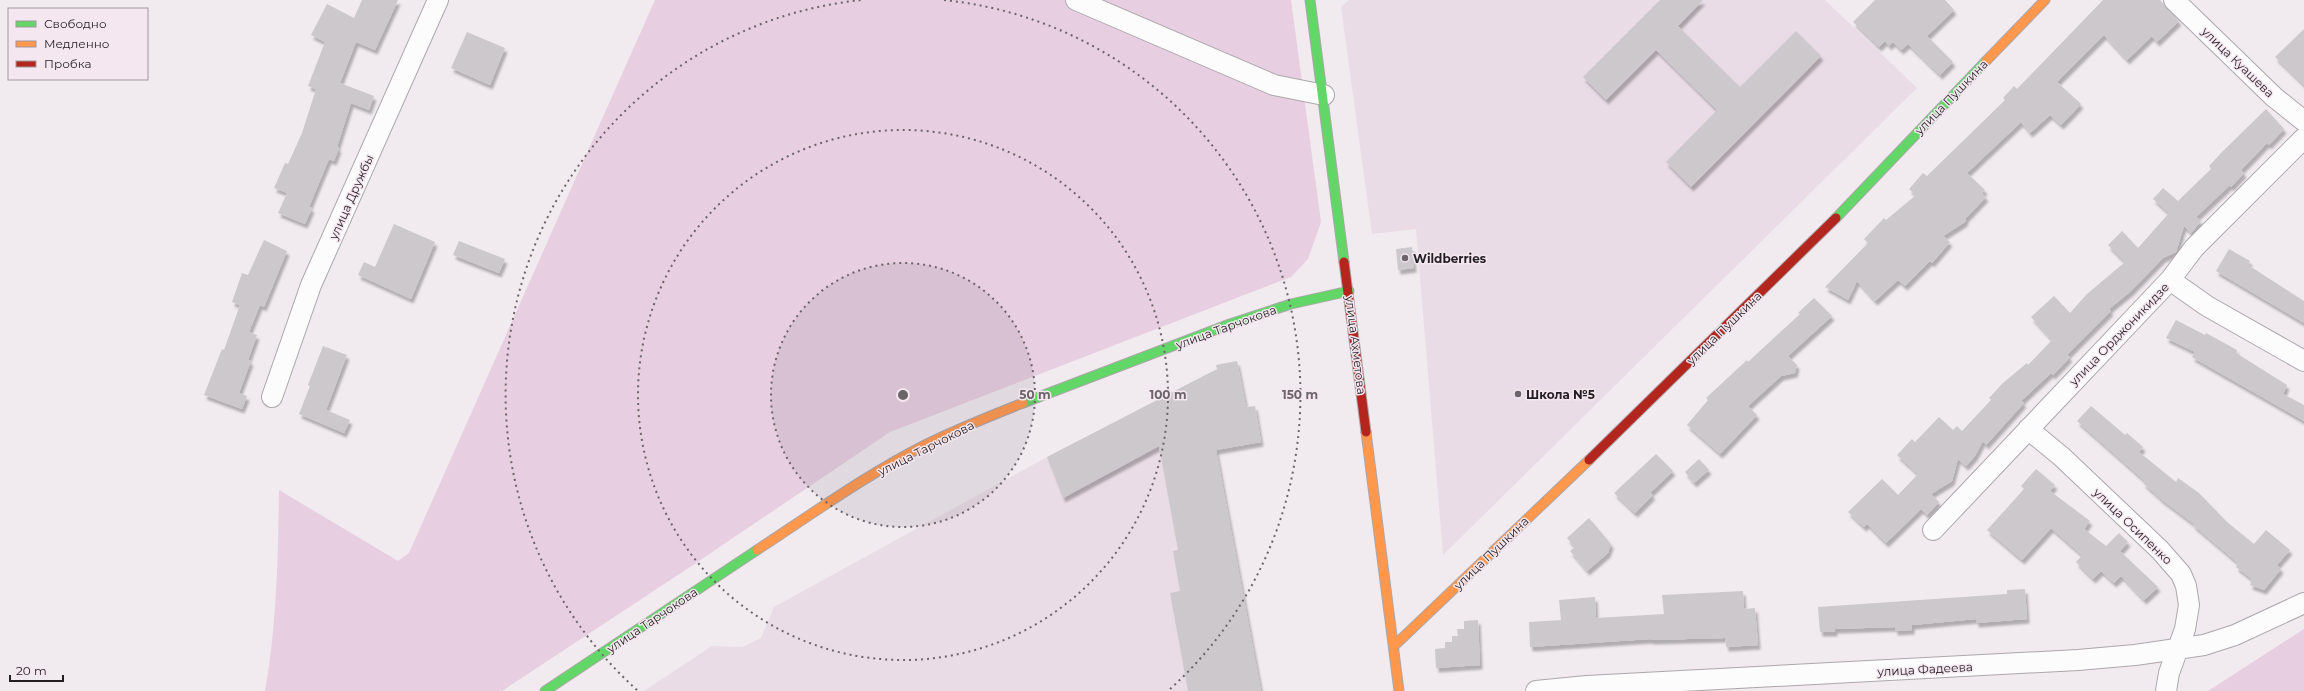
<svg xmlns="http://www.w3.org/2000/svg" width="2304" height="691" font-family="Montserrat,sans-serif">
<defs>
<filter id="shadow"><feDropShadow dx="2.5" dy="4.5" stdDeviation="1" flood-color="#0004"/></filter>
</defs>
<rect width="100%" height="100%" fill="#f1eaef"/>
<path fill="#eadce6" d="M 1349,0 L 1825,0 L 1917,88 L 1443,555 L 1416,229 L 1372,234 L 1341,7 Z
M 1202,377 L 1261,691 L 644,691 L 712,646 L 743,647 L 761,638 L 774,607 L 1047,457 Z"/>
<path fill="#e8cee1" d="M 655,0 L 1291,0 L 1321,222 L 1308,259 L 1291,277 L 890,432 L 693,565 L 502,691 L 265,691 C 277,625 278,556 279,490 L 398,561 L 409,553 Z
M 2304,629 L 2304,691 L 2208,691 Z"/>
<path fill="#cdc8cc" filter="url(#shadow)" d="M 362,0 L 398,0 L 375,50 L 356,42 L 340,83 L 374,96 L 369,110 L 351,103 L 337,147 L 339,148 L 334,161 L 329,159 L 309,207 L 312,208 L 305,224 L 278,213 L 287,193 L 274,188 L 285,163 L 288,164 L 302,133 L 316,89 L 308,86 L 325,42 L 311,35 L 327,4 L 354,18 Z
M 1660,0 L 1703,0 L 1678,26 L 1740,87 L 1796,31 L 1821,56 L 1691,187 L 1666,162 L 1717,110 L 1656,50 L 1606,100 L 1583,77 Z
M 1875,0 L 1945,0 L 1954,10 L 1927,36 L 1953,62 L 1940,75 L 1908,44 L 1901,50 L 1893,42 L 1889,46 L 1885,41 L 1879,47 L 1853,22 Z
M 2103,0 L 2160,0 L 2179,21 L 2157,42 L 2152,36 L 2127,60 L 2104,35 L 2057,82 L 2081,104 L 2061,125 L 2050,115 L 2030,133 L 2021,122 L 1967,173 L 1985,190 L 1982,193 L 1986,197 L 1966,218 L 1965,222 L 1943,236 L 1950,242 L 1932,263 L 1930,261 L 1905,286 L 1898,280 L 1875,301 L 1857,281 L 1848,300 L 1825,287 L 1868,243 L 1864,239 L 1884,218 L 1886,220 L 1916,195 L 1909,189 L 1923,173 L 1927,176 L 2005,100 L 2003,98 L 2014,86 L 2017,89 Z
M 2304,29 L 2304,85 L 2275,57 Z
M 467,32 L 505,48 L 490,85 L 451,68 Z
M 2266,109 L 2284,129 L 2269,145 L 2267,143 L 2241,170 L 2244,173 L 2231,187 L 2230,185 L 2196,217 L 2201,221 L 2191,233 L 2184,226 L 2176,252 L 2163,258 L 2131,291 L 2109,309 L 2111,311 L 2067,355 L 2070,357 L 2053,375 L 2051,373 L 2021,401 L 2024,403 L 1986,445 L 1983,441 L 1975,456 L 1966,466 L 1958,459 L 1952,481 L 1931,494 L 1939,502 L 1927,515 L 1921,509 L 1886,543 L 1867,524 L 1864,527 L 1848,512 L 1882,479 L 1898,495 L 1918,474 L 1897,455 L 1912,439 L 1915,442 L 1939,417 L 1953,430 L 1957,426 L 1962,431 L 1991,400 L 1989,398 L 2003,383 L 2027,363 L 2028,365 L 2052,340 L 2031,317 L 2054,296 L 2070,313 L 2087,294 L 2125,262 L 2108,245 L 2122,231 L 2138,248 L 2169,213 L 2153,199 L 2163,188 L 2178,201 L 2211,169 L 2209,166 L 2222,152 Z
M 394,224 L 435,242 L 411,299 L 358,275 L 364,262 L 375,267 Z
M 264,240 L 287,251 L 264,307 L 260,305 L 249,332 L 257,335 L 248,360 L 251,361 L 239,393 L 247,396 L 242,409 L 204,395 L 222,349 L 224,350 L 240,305 L 232,302 L 242,273 L 248,275 Z
M 459,241 L 505,259 L 499,273 L 453,255 Z
M 1412,247 L 1414,268 L 1398,270 L 1396,249 Z
M 2229,249 L 2250,261 L 2248,265 L 2304,301 L 2304,323 L 2216,271 Z
M 1814,298 L 1832,316 L 1788,356 L 1797,365 L 1795,373 L 1781,376 L 1748,406 L 1757,415 L 1720,454 L 1687,425 L 1708,400 L 1706,398 L 1747,360 L 1748,362 L 1800,314 L 1798,313 Z
M 2176,320 L 2205,335 L 2206,333 L 2237,350 L 2236,353 L 2287,385 L 2283,394 L 2304,405 L 2304,421 L 2192,357 L 2195,352 L 2166,338 Z
M 323,346 L 347,355 L 326,410 L 350,420 L 344,433 L 299,414 L 310,386 L 308,385 Z
M 1237,361 L 1246,407 L 1255,406 L 1261,442 L 1216,450 L 1261,691 L 1188,691 L 1170,593 L 1180,591 L 1173,551 L 1178,550 L 1159,446 L 1063,498 L 1047,457 L 1217,369 L 1216,365 Z
M 2091,406 L 2125,435 L 2127,433 L 2143,447 L 2139,452 L 2176,482 L 2178,478 L 2199,493 L 2227,522 L 2254,544 L 2266,530 L 2290,550 L 2277,565 L 2281,569 L 2264,590 L 2250,585 L 2252,579 L 2236,567 L 2238,563 L 2193,525 L 2194,524 L 2162,500 L 2143,483 L 2145,481 L 2077,421 Z
M 1656,454 L 1673,471 L 1650,493 L 1653,495 L 1635,513 L 1614,493 Z
M 1699,459 L 1709,470 L 1694,483 L 1685,472 Z
M 2036,469 L 2055,485 L 2050,491 L 2090,521 L 2084,529 L 2106,546 L 2119,533 L 2128,542 L 2120,551 L 2158,587 L 2144,600 L 2121,576 L 2114,583 L 2101,571 L 2093,579 L 2076,562 L 2082,555 L 2051,528 L 2022,560 L 1987,530 L 2024,489 L 2021,486 Z
M 1589,518 L 1611,544 L 1608,553 L 1587,571 L 1570,551 L 1575,547 L 1567,538 Z
M 2025,589 L 2027,619 L 1976,623 L 1976,619 L 1912,625 L 1912,630 L 1895,631 L 1895,627 L 1835,629 L 1835,632 L 1820,632 L 1818,607 L 2007,594 L 2007,590 Z
M 1743,591 L 1744,609 L 1755,608 L 1758,645 L 1726,647 L 1725,638 L 1650,640 L 1650,639 L 1530,647 L 1529,622 L 1561,620 L 1559,600 L 1595,597 L 1596,618 L 1664,614 L 1662,595 Z
M 1478,620 L 1480,665 L 1436,668 L 1435,649 L 1445,648 L 1445,642 L 1452,642 L 1452,636 L 1458,636 L 1457,629 L 1464,629 L 1464,621 Z"/>
<g fill="none" stroke-linecap="round" stroke-linejoin="round">
<g stroke="#aca7ab" stroke-width="22">
<path id="street" d="M 1076,0 L 1274,85 L 1324,95
M 2174,0 L 2274,97 L 2304,121
M 2170,280 L 2207,306 L 2304,361
M 272,397 L 311,285 L 438,0
M 2028,429 L 2062,457 L 2160,550 L 2181,574 L 2186,586 L 2189,605 L 2185,629 L 2169,673 L 2166,691
M 1933,530 L 2170,280 L 2194,248 L 2304,138
M 1536,691 L 1587,686 L 2078,660 L 2135,655 L 2204,645 L 2235,635 L 2304,603"/>
</g>
<g stroke="#aca7ab" stroke-width="11">
<path id="fast" d="M 1310,0 L 1344,262
M 1836,218 L 1986,61
M 1023,403 L 1230,324 L 1291,304 L 1349,291
M 545,691 L 757,550"/>
</g>
<g stroke="#aca7ab" stroke-width="11">
<path id="slow" d="M 1986,61 L 2045,0
M 1366,432 L 1399,691
M 757,550 C 812,514 866,475 925,445 C 957,429 990,416 1023,403
M 1394,646 L 1589,460"/>
</g>
<g stroke="#aca7ab" stroke-width="11">
<path id="jam" d="M 1344,262 L 1366,432
M 1589,460 L 1836,218"/>
</g>
<use href="#street" stroke="#fdfcfd" stroke-width="20"/>
<use href="#fast" stroke="#63d668" stroke-width="9"/>
<use href="#slow" stroke="#ff974d" stroke-width="9"/>
<use href="#jam" stroke="#b3261e" stroke-width="9"/>
</g>
<circle cx="903" cy="395" r="132" fill="#6b6569" fill-opacity=".12"/>
<g fill="none" stroke="#6b6569" stroke-width="2" stroke-dasharray="2 4">
<circle cx="903" cy="395" r="132"/>
<circle cx="903" cy="395" r="265"/>
<path d="M637 690A397 397 0 0 1 862 0M944 0A397 397 0 0 1 1169 690"/>
</g>
<g fill="#6b6569" stroke="#f4e7f0" stroke-width="1.5">
<circle cx="1405" cy="258" r="4"/>
<circle cx="1518" cy="394" r="4"/>
</g>
<g text-anchor="middle" dominant-baseline="central" stroke-width="3" stroke-linejoin="round" paint-order="stroke">
<g font-size="12" fill="#231e21" stroke="#f4e7f0">
<text transform="translate(2238 62) rotate(44)">улица Куашева</text>
<text transform="translate(1951 97) rotate(-46)">улица Пушкина</text>
<text transform="translate(351 197) rotate(-66)">улица Дружбы</text>
<text transform="translate(1226 327) rotate(-20)">улица Тарчокова</text>
<text transform="translate(1724 328) rotate(-44)">улица Пушкина</text>
<text transform="translate(2119 334) rotate(-46)">улица Орджоникидзе</text>
<text transform="translate(1356 345) rotate(83)">улица Ахметова</text>
<text transform="translate(926 448) rotate(-27)">улица Тарчокова</text>
<text transform="translate(2133 526) rotate(44)">улица Осипенко</text>
<text transform="translate(1491 553) rotate(-44)">улица Пушкина</text>
<text transform="translate(652 620) rotate(-34)">улица Тарчокова</text>
<text transform="translate(1925 669) rotate(-3)">улица Фадеева</text>
</g>
<g font-size="12" font-weight="bold" fill="#231e21" stroke="#f4e7f0" text-anchor="start">
<text x="1413" y="258">Wildberries</text>
<text x="1526" y="394">Школа №5</text>
</g>
</g>
<circle cx="903" cy="395" r="6" fill="#6b6569" stroke="#f4e7f0" stroke-width="2"/>
<g font-size="12" text-anchor="middle" font-weight="bold" fill="#6b6569" stroke="#f4e7f0" stroke-width="3" stroke-linejoin="round" paint-order="stroke">
<text x="1035" y="399">50 m</text>
<text x="1168" y="399">100 m</text>
<text x="1300" y="399">150 m</text>
</g>
<rect x="8" y="8" width="140" height="72" fill="#f4e7f0" stroke="#a0979d"/>
<rect x="16" y="21" width="20" height="6" fill="#63d668" stroke="#a0979d"/>
<text x="44" y="28" font-size="12" fill="#231e21">Свободно</text>
<rect x="16" y="41" width="20" height="6" fill="#ff974d" stroke="#a0979d"/>
<text x="44" y="48" font-size="12" fill="#231e21">Медленно</text>
<rect x="16" y="61" width="20" height="6" fill="#b3261e" stroke="#a0979d"/>
<text x="44" y="68" font-size="12" fill="#231e21">Пробка</text>
<path d="M10 675v6h53v-6" fill="none" stroke="#231e21" stroke-width="2"/>
<text x="16" y="675" font-size="12" fill="#231e21" stroke="#f4e7f0" stroke-width="3" paint-order="stroke">20 m</text>
</svg>
